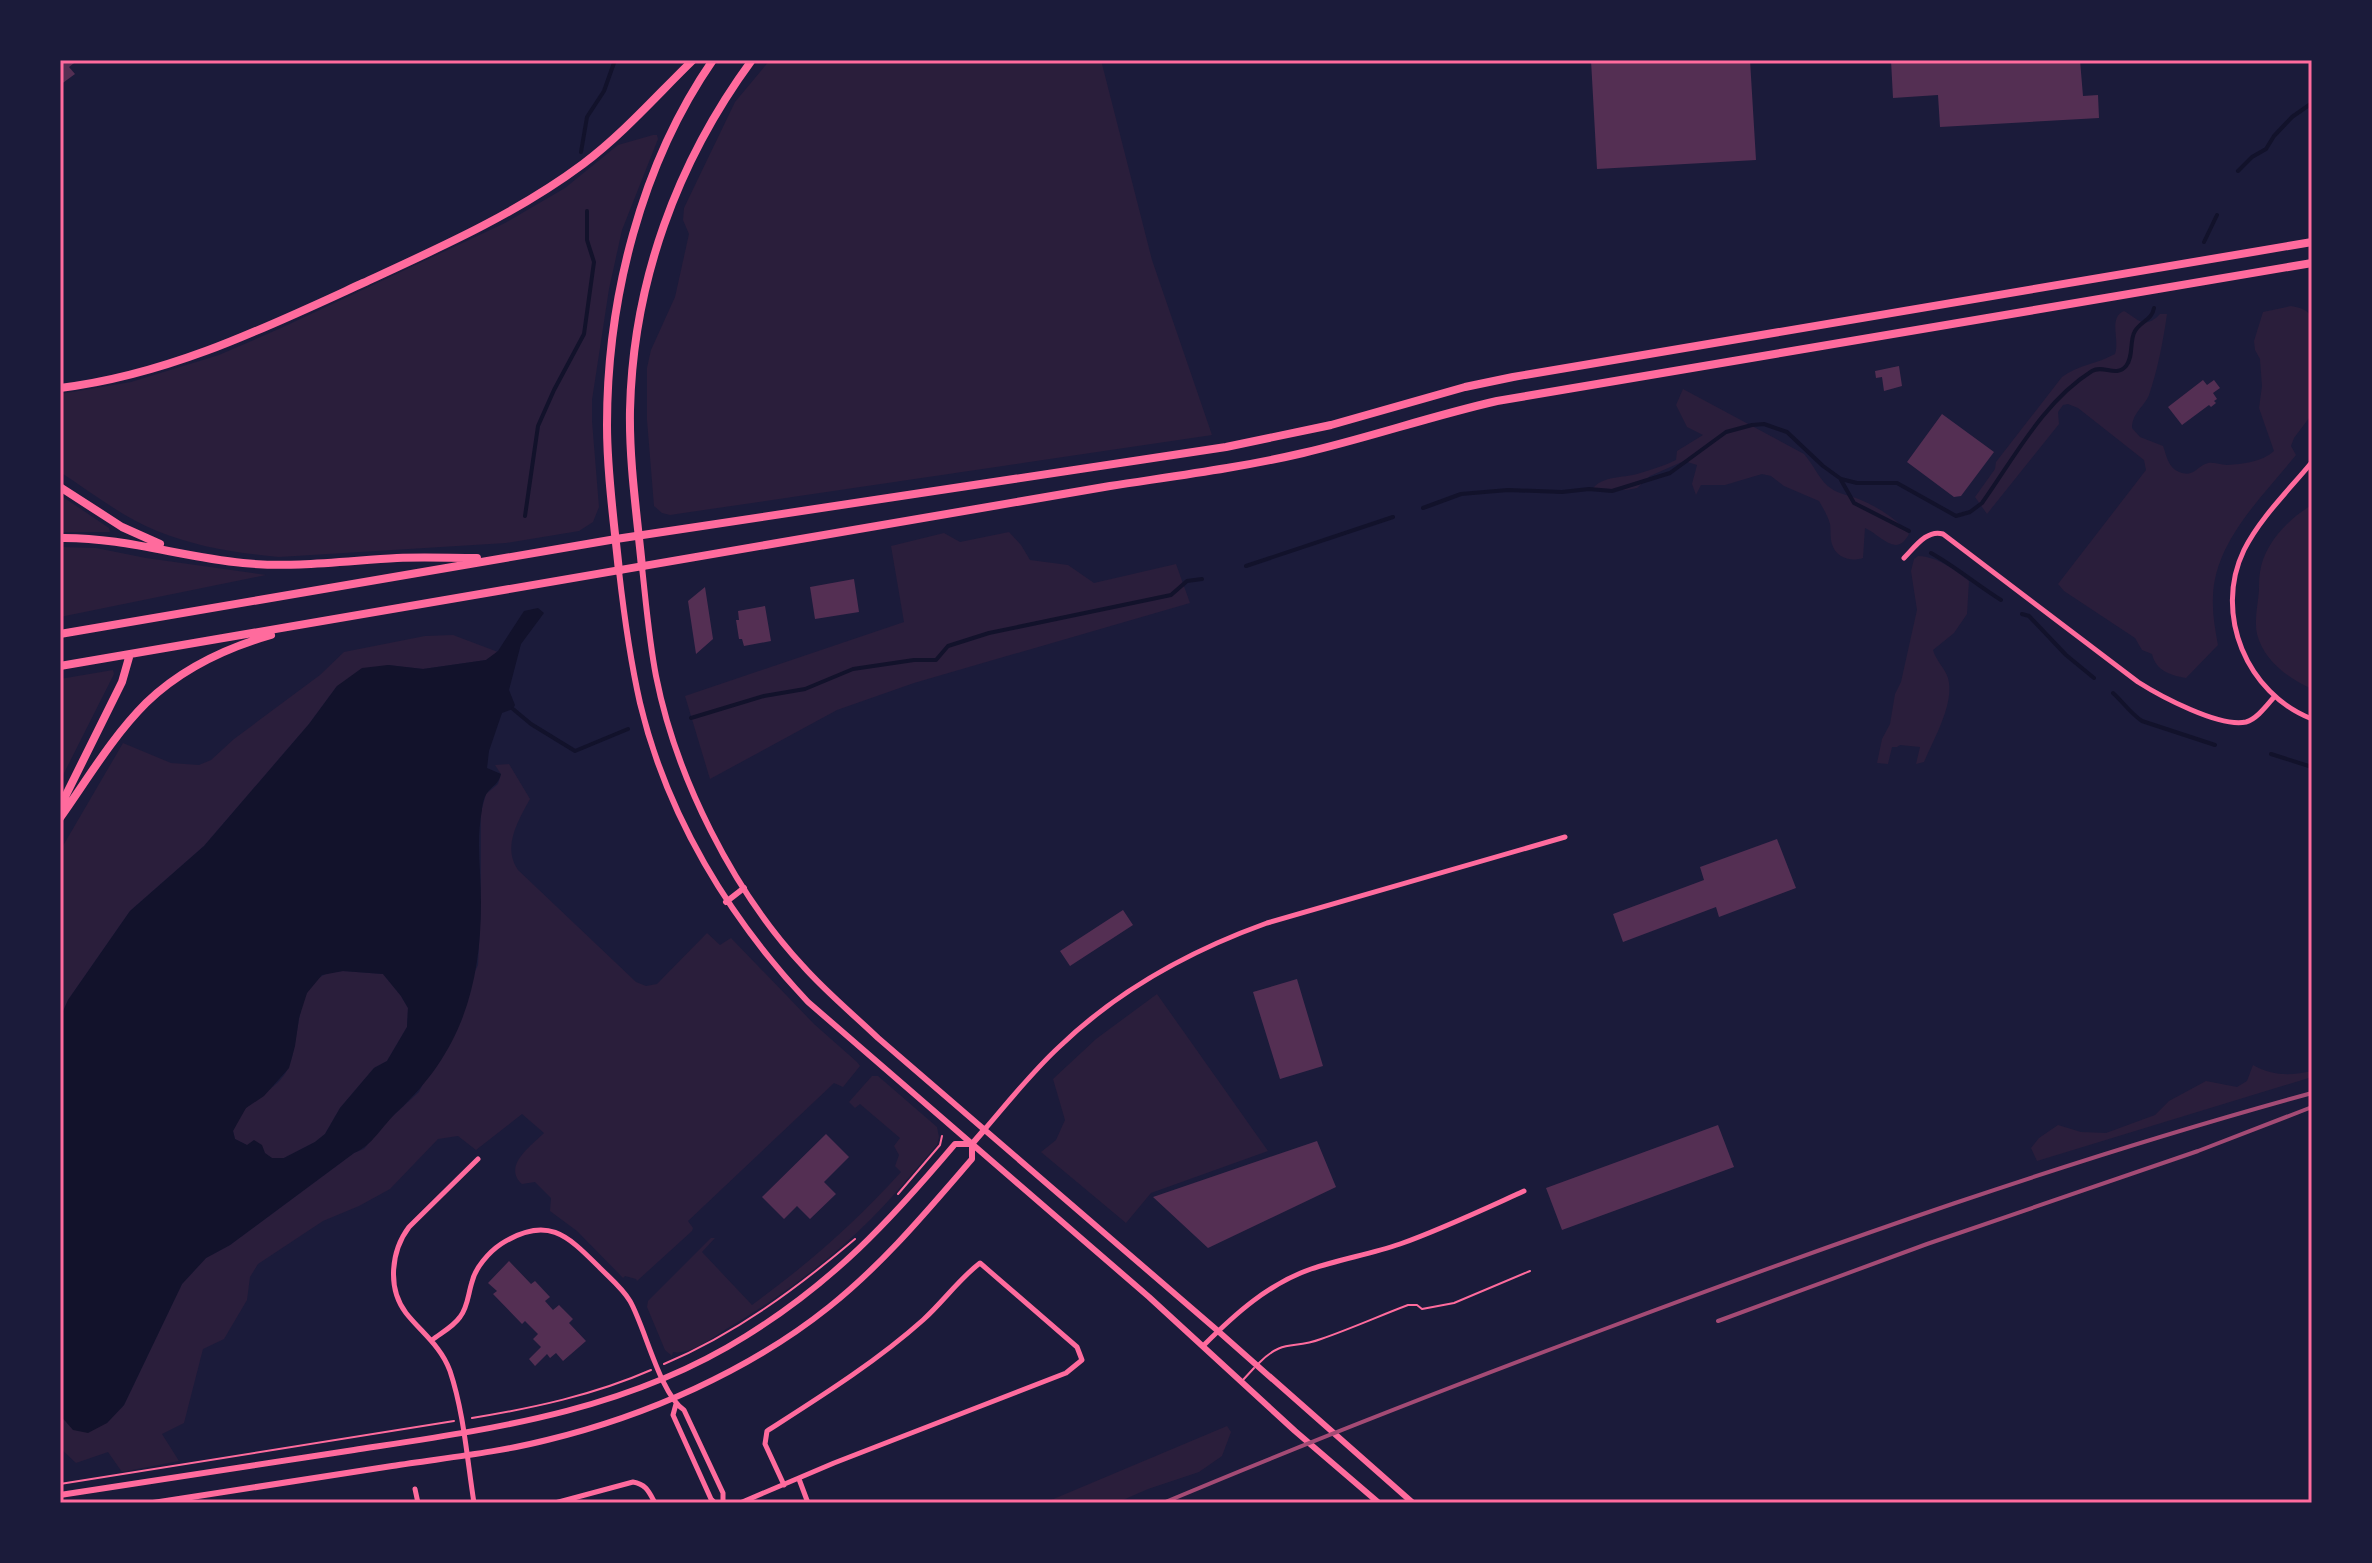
<svg xmlns="http://www.w3.org/2000/svg" width="2372" height="1563" font-family="Manrope,sans-serif">
<rect width="100%" height="100%" fill="#1b1b3a"/>
<path fill="#2a1e3b" d="M 770,60 L 1101,60 L 1152,260 L 1212,435 L 670,515 L 662,513 L 654,506 L 647,420 L 647,368 L 651,350 L 675,297 L 689,234 L 683,220 L 684,208 L 735,102 Z
M 653,135 L 657,135 L 658,139 L 622,230 L 609,289 L 592,400 L 592,421 L 599,507 L 593,522 L 579,531 L 506,543 L 279,557 C 237,553 196,547 157,531 C 122,517 91,492 60,472 L 60,394 L 131,382 L 219,355 L 281,328 L 505,223 L 565,188 L 618,145 Z
M 2291,306 C 2301,308 2307,309 2312,318 L 2312,414 L 2294,438 L 2291,446 L 2296,455 C 2263,496 2215,541 2213,596 C 2212,612 2215,629 2218,645 L 2186,678 C 2170,675 2156,671 2152,654 L 2142,650 L 2135,638 L 2064,591 L 2058,584 L 2146,470 L 2144,460 L 2078,408 L 2068,404 L 2063,405 L 2058,412 L 2059,424 L 1987,514 L 1975,497 L 1995,469 L 1996,462 L 2062,377 C 2078,365 2097,364 2115,354 C 2120,339 2108,318 2124,311 C 2137,318 2144,331 2160,314 L 2167,314 C 2163,342 2158,368 2149,395 C 2144,407 2132,413 2132,428 L 2140,437 L 2163,446 C 2167,457 2168,467 2179,472 C 2195,478 2196,466 2208,463 C 2213,462 2221,465 2227,465 C 2243,464 2262,462 2274,451 L 2259,408 L 2262,386 L 2260,359 L 2255,350 L 2254,341 L 2263,312 Z
M 1683,389 L 1804,454 C 1814,465 1820,482 1832,489 C 1839,494 1848,495 1856,498 C 1875,505 1897,519 1909,534 C 1896,559 1880,534 1865,528 L 1863,558 C 1851,562 1836,558 1832,544 C 1830,538 1831,531 1830,524 C 1828,516 1823,508 1819,501 L 1784,486 L 1771,476 L 1762,474 L 1725,485 L 1701,485 L 1696,495 L 1692,484 L 1697,465 L 1684,461 L 1650,476 L 1637,488 L 1627,490 L 1593,488 C 1604,476 1622,478 1637,474 C 1650,470 1664,466 1676,460 L 1677,451 L 1703,435 L 1687,427 L 1676,405 Z
M 60,495 L 109,528 L 110,532 L 60,532 Z
M 2312,505 L 2312,689 C 2288,678 2264,661 2257,634 C 2254,620 2258,604 2259,590 C 2259,584 2259,578 2260,572 C 2264,544 2289,518 2312,505 Z
M 1009,532 L 1021,545 L 1030,560 L 1068,565 L 1094,583 L 1176,564 L 1190,603 L 914,683 L 837,710 L 710,779 L 685,696 L 904,622 L 891,546 L 944,533 L 960,542 Z
M 60,547 L 96,548 L 146,558 L 266,575 L 60,617 Z
M 1918,556 C 1939,557 1953,569 1969,581 L 1967,614 L 1954,633 L 1933,650 C 1936,661 1945,668 1948,678 C 1955,703 1934,738 1924,762 L 1916,764 L 1920,747 L 1900,745 L 1897,747 L 1892,747 L 1888,764 L 1877,763 L 1882,739 L 1890,724 L 1895,694 L 1901,682 L 1917,610 L 1911,571 L 1914,559 Z
M 453,635 L 498,652 L 486,660 L 423,669 L 388,665 L 337,686 L 309,724 L 204,846 L 130,911 L 68,1000 L 60,1018 L 60,851 L 123,743 L 171,763 L 199,765 L 211,760 L 234,739 L 320,675 L 344,652 L 425,636 Z
M 113,670 L 114,674 L 60,781 L 60,679 Z
M 509,764 L 530,799 C 518,821 502,847 518,870 L 636,982 L 646,986 L 657,984 L 707,933 L 720,945 L 731,938 L 814,1024 L 857,1062 L 860,1066 L 843,1087 L 834,1083 L 688,1221 L 693,1228 L 692,1231 L 637,1281 L 636,1279 L 625,1276 L 623,1278 L 577,1231 L 550,1211 L 551,1198 L 535,1182 L 522,1184 C 502,1166 531,1146 544,1133 L 522,1114 L 476,1150 L 458,1136 L 438,1139 L 390,1189 L 359,1206 L 323,1221 L 258,1264 L 250,1277 L 247,1300 L 224,1339 L 203,1349 L 184,1423 L 162,1434 L 179,1461 L 122,1472 L 108,1452 L 76,1463 L 60,1448 L 60,1415 L 73,1429 L 107,1423 L 124,1405 L 182,1284 L 206,1258 L 230,1245 L 354,1153 L 364,1149 L 385,1123 L 419,1092 L 478,965 L 481,905 L 481,812 L 486,794 L 498,784 L 501,774 L 495,765 Z
M 343,971 L 383,974 L 401,996 L 408,1008 L 407,1027 L 387,1061 L 374,1068 L 340,1108 L 325,1134 L 315,1142 L 284,1158 L 272,1158 L 235,1139 L 233,1131 C 236,1124 240,1115 245,1109 C 259,1094 280,1088 289,1066 C 300,1041 295,988 324,975 C 329,972 337,972 343,971 Z
M 1157,994 L 1268,1151 L 1151,1193 L 1126,1223 L 1041,1152 L 1056,1140 L 1065,1120 L 1053,1079 L 1096,1039 Z
M 2253,1065 C 2272,1076 2291,1076 2312,1071 L 2312,1077 L 2037,1161 L 2031,1148 L 2039,1138 L 2058,1125 L 2081,1132 L 2106,1133 L 2155,1115 L 2169,1101 L 2206,1081 L 2237,1087 L 2247,1081 Z
M 872,1076 L 878,1076 L 937,1127 L 939,1137 L 937,1145 C 915,1170 894,1196 871,1219 C 827,1263 776,1300 723,1331 C 710,1340 689,1355 673,1352 L 672,1356 L 665,1350 L 647,1307 L 648,1301 L 711,1238 L 715,1238 L 702,1252 L 752,1305 C 808,1264 855,1223 901,1172 L 895,1166 L 899,1155 L 894,1146 L 900,1138 L 860,1104 L 855,1108 L 849,1102 Z
M 1227,1426 L 1231,1432 L 1222,1456 L 1199,1472 L 1148,1489 L 1116,1503 L 1044,1503 Z"/>
<path fill="#12122b" fill-rule="evenodd" d="M 538,608 L 544,613 L 521,644 L 509,690 L 515,705 L 513,709 L 502,713 L 489,751 L 487,768 L 501,774 C 498,785 493,785 487,793 C 484,797 482,806 482,810 C 476,840 481,872 481,902 C 481,986 461,1053 397,1112 C 383,1125 372,1146 354,1153 L 230,1245 L 206,1258 L 182,1284 L 124,1405 L 107,1423 L 88,1433 L 73,1430 L 60,1415 L 60,1018 L 68,1000 L 130,911 L 204,846 L 309,724 L 337,686 L 362,668 L 388,665 L 423,669 L 486,660 L 498,651 L 524,611 ZM 343,971 L 383,974 L 401,996 L 408,1008 L 407,1027 L 387,1061 L 374,1068 L 340,1108 L 325,1134 L 315,1142 L 284,1158 L 272,1158 L 265,1153 L 262,1145 L 254,1140 L 247,1145 L 235,1139 L 233,1131 L 246,1108 L 264,1096 L 289,1068 L 295,1046 L 299,1018 L 307,993 L 322,975 Z"/>
<g fill="none" stroke-linecap="round" stroke-linejoin="round">
<path stroke="#12122b" stroke-width="4" d="M 581,152 L 587,117 L 604,91 L 615,60
M 2238,171 L 2252,157 L 2266,149 L 2274,136 L 2292,117 L 2312,103
M 2204,242 L 2217,215
M 1841,480 L 1854,503 L 1909,531
M 1423,508 L 1461,494 L 1508,490 L 1562,492 L 1589,489 L 1612,491 L 1670,473 L 1726,432 L 1752,425 L 1764,424 L 1787,432 L 1823,466 L 1841,479 L 1857,483 L 1897,483 L 1956,516 L 1970,512 L 1982,503 C 2014,458 2044,401 2092,371 C 2103,364 2116,378 2126,366 C 2134,356 2129,341 2135,331 C 2141,321 2152,320 2154,308
M 525,516 L 538,426 L 554,390 L 584,334 L 594,262 L 587,240 L 587,211
M 1931,553 C 1956,567 1977,585 2001,600
M 1246,566 L 1393,517
M 2022,614 L 2029,616 L 2066,655 L 2094,678
M 2113,693 C 2123,702 2131,714 2142,721 L 2215,745
M 513,709 L 531,724 L 575,751 L 628,729
M 691,718 L 764,696 L 805,689 L 853,669 L 914,660 L 936,660 L 948,646 L 989,633 L 1171,595 L 1187,581 L 1202,579
M 2271,754 L 2312,767"/>
</g>
<path fill="#542f53" d="M 60,60 L 78,60 L 69,67 L 75,74 L 60,85 Z
M 1591,60 L 1750,60 L 1756,160 L 1597,169 Z
M 1891,60 L 2080,60 L 2083,96 L 2098,95 L 2099,118 L 1940,127 L 1938,95 L 1893,98 Z
M 1899,366 L 1902,386 L 1884,391 L 1882,377 L 1876,378 L 1875,371 Z
M 2203,380 L 2207,385 L 2214,380 L 2220,388 L 2213,393 L 2217,399 L 2214,401 L 2216,403 L 2211,407 L 2209,405 L 2182,425 L 2168,407 Z
M 1942,414 L 1994,452 L 1961,496 L 1954,497 L 1907,462 Z
M 854,579 L 859,612 L 815,619 L 810,587 Z
M 705,587 L 713,639 L 696,654 L 688,601 Z
M 765,606 L 771,641 L 744,646 L 742,639 L 739,639 L 736,620 L 739,620 L 738,611 Z
M 1777,839 L 1796,888 L 1719,917 L 1716,907 L 1623,942 L 1613,914 L 1704,880 L 1700,867 Z
M 1123,910 L 1133,925 L 1070,966 L 1060,951 Z
M 1297,979 L 1323,1066 L 1280,1079 L 1253,992 Z
M 1718,1125 L 1734,1167 L 1562,1230 L 1546,1188 Z
M 826,1134 L 849,1157 L 824,1182 L 836,1194 L 810,1219 L 797,1206 L 784,1219 L 762,1197 Z
M 1317,1141 L 1336,1187 L 1208,1248 L 1153,1197 Z
M 509,1261 L 531,1284 L 535,1281 L 550,1297 L 545,1301 L 553,1310 L 559,1305 L 573,1319 L 569,1323 L 586,1341 L 563,1361 L 556,1353 L 550,1358 L 547,1354 L 535,1366 L 529,1359 L 541,1347 L 533,1339 L 538,1334 L 525,1321 L 522,1324 L 493,1294 L 497,1291 L 488,1283 Z"/>
<g fill="none" stroke-linecap="round" stroke-linejoin="round">
<path stroke="#ff6b9d" stroke-width="2" d="M 898,1194 L 940,1145 L 942,1136
M 664,1364 C 735,1334 796,1289 855,1239
M 472,1418 C 533,1408 594,1395 651,1370
M 60,1484 L 454,1421"/>
<path stroke="#ff6b9d" stroke-width="2" d="M 1259,1363 C 1284,1338 1292,1350 1321,1339 C 1350,1329 1379,1316 1408,1305 L 1417,1305 L 1422,1309 L 1454,1303 L 1530,1271
M 1242,1381 L 1254,1368"/>
<path stroke="#ff6b9d" stroke-width="5" d="M 2312,462 C 2289,490 2260,518 2244,550 C 2213,614 2247,694 2312,719
M 1904,558 C 1915,547 1927,529 1943,534 L 2138,682 C 2160,696 2220,728 2246,722 C 2257,719 2267,705 2275,696
M 985,1129 C 1009,1101 1032,1072 1059,1047 C 1117,991 1192,950 1267,923 L 1565,837
M 432,1340 C 441,1333 453,1327 460,1317 C 468,1307 468,1294 472,1282 C 475,1268 489,1252 501,1244 C 548,1214 568,1236 601,1269 C 611,1279 623,1289 630,1301 C 645,1327 660,1394 684,1410 L 723,1493 L 723,1503
M 1203,1346 C 1235,1314 1268,1284 1311,1269 C 1341,1259 1371,1254 1400,1244 C 1442,1229 1482,1210 1524,1191
M 676,1404 L 673,1415 L 711,1499 L 715,1503
M 799,1479 L 808,1503
M 415,1489 L 418,1503
M 474,1503 C 467,1459 464,1413 450,1371 C 441,1346 421,1332 406,1313 C 387,1288 391,1251 409,1227 L 478,1159
M 555,1503 L 633,1482 C 646,1484 649,1492 655,1503
M 740,1503 L 834,1463 L 1066,1373 L 1082,1360 L 1077,1347 L 980,1263 C 959,1279 943,1302 923,1320 C 876,1362 820,1397 767,1431 L 765,1444 L 784,1485"/>
<path stroke="#ff6b9d" stroke-width="6" d="M 642,567 C 646,603 649,640 656,676 C 676,777 733,891 803,966 C 826,992 853,1014 878,1038 L 1218,1331 L 1413,1503
M 619,571 C 624,615 630,659 640,703 C 667,816 729,918 808,1002 L 1149,1297 L 1295,1431 L 1379,1503
M 726,902 L 744,888
M 60,1495 C 158,1480 256,1465 354,1450 C 491,1429 625,1412 746,1336 C 833,1282 889,1222 955,1144 L 972,1144
M 153,1503 C 232,1491 312,1479 392,1466 C 443,1458 496,1453 547,1440 C 646,1416 749,1371 829,1307 C 883,1264 927,1211 972,1159 L 972,1144 L 985,1129"/>
<path stroke="#ff6b9d" stroke-width="8" d="M 642,567 C 637,515 629,462 630,410 C 633,282 677,162 752,60
M 619,571 C 614,522 607,473 607,425 C 607,299 641,164 713,60"/>
<path stroke="#ff6b9d" stroke-width="8" d="M 60,388 C 168,375 265,328 363,283 C 439,248 516,214 583,164 C 623,134 657,95 693,60
M 60,487 L 122,527 L 160,544
M 60,538 C 123,537 181,557 243,563 C 294,568 345,561 397,558 C 423,557 450,558 477,558
M 60,634 L 616,539 L 1226,447 L 1331,425 L 1465,387 L 1513,377 L 2312,242
M 60,666 L 1110,486 C 1175,476 1239,468 1303,453 C 1368,438 1431,416 1497,401 L 2312,263
M 60,807 L 122,682 L 130,654
M 60,818 C 87,780 112,737 146,703 C 180,670 226,648 271,635"/>
<path stroke="#a44b75" stroke-width="4" d="M 1718,1321 L 1927,1244 L 2198,1151 L 2312,1107
M 1163,1503 C 1308,1442 1455,1385 1602,1330 C 1836,1242 2071,1159 2312,1093"/>
</g>
<rect width="2372" height="1563" fill="none" stroke="#1b1b3a" stroke-width="124"/>
<rect x="62" y="62" width="2248" height="1439" fill="none" stroke="#ff6b9d" stroke-width="3"/>
</svg>
